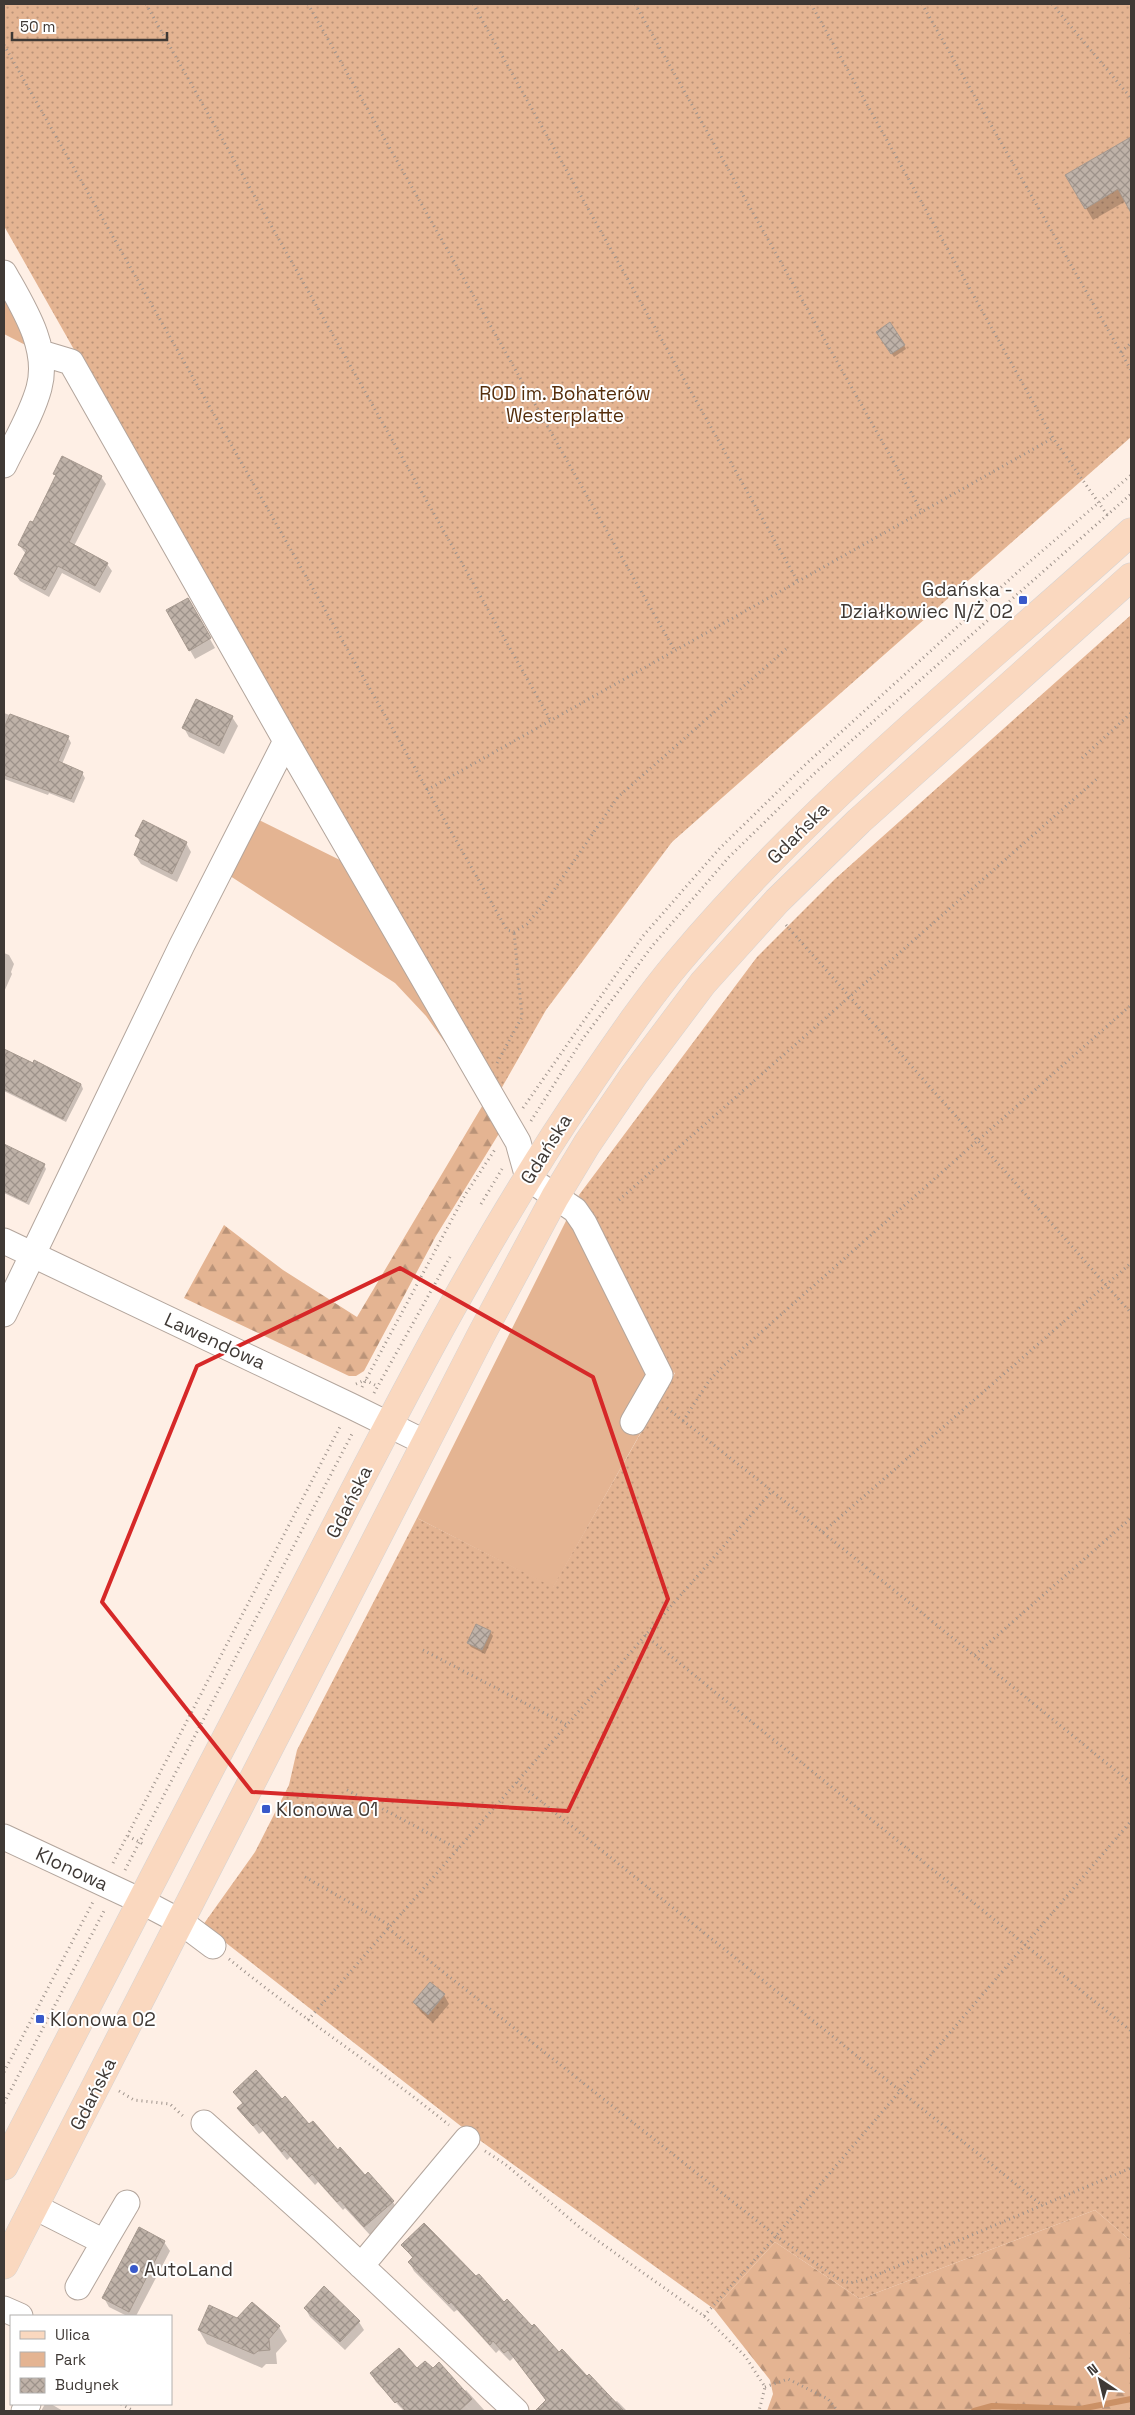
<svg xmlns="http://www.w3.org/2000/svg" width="1135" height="2415" font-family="'Space Grotesk',sans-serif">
<defs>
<pattern id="forest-firs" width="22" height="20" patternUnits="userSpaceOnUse" patternTransform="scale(1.25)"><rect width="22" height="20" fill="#e4b492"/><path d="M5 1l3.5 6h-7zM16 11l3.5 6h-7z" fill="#ba9378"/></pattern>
<pattern id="garden-dots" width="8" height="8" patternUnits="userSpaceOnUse" patternTransform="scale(1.25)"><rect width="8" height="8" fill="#e4b492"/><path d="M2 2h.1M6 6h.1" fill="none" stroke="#ba9378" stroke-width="1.8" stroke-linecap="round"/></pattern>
<pattern id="building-cross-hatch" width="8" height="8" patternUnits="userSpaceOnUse" patternTransform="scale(1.25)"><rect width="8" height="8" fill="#bfb2a8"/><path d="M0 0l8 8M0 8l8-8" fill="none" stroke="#9d928a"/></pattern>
</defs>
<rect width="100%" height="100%" fill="#feefe5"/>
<path fill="#e4b492" d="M 4,273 L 41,353 L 4,334 Z
M 255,818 L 348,864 L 464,1069 L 426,1016 L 395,983 L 227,874 Z
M 579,1195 L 675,1372 L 553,1588 L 417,1518 Z"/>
<path fill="url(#forest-firs)" d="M 484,1103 L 503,1127 L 436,1236 L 364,1371 L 356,1376 L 349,1376 L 184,1298 L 224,1225 L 283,1270 L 357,1317 Z
M 1095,2210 L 1131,2241 L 1131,2411 L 767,2411 L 773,2394 L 770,2380 L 714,2309 L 775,2242 L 860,2299 Z"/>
<path fill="url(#garden-dots)" d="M 4,4 L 1131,4 L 1131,437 L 672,842 L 546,1010 L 497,1096 L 4,226 Z
M 1131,615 L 1131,2241 L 1095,2210 L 860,2299 L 775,2242 L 714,2309 L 471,2134 L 203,1925 L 255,1852 L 289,1785 L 297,1750 L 417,1518 L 553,1587 L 675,1373 L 579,1195 L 757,957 L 835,879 Z"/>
<path fill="#0003" d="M 1131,139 L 1131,210 L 1126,201 L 1093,220 L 1067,176 Z
M 880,336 L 904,345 L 906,349 L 894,357 Z
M 54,474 L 101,477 L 106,484 L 74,546 L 107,564 L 112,571 L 100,593 L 62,573 L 49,597 L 20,581 L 15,574 L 26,554 L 19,545 L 33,524 L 56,477 Z
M 188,600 L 215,648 L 195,659 L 168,611 Z
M 197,700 L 232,717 L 238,726 L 224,754 L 189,737 L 184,728 Z
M 4,713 L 68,737 L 71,743 L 62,764 L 82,773 L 85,778 L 74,803 L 49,793 L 48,795 L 4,779 Z
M 137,836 L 186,843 L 191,852 L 177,882 L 141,864 L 135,855 L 141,843 Z
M 4,953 L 9,955 L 14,964 L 11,972 L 12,974 L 4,992 Z
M 4,1050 L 81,1084 L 83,1089 L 66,1122 L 4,1091 Z
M 4,1146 L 44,1165 L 46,1169 L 29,1205 L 4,1193 Z
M 477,1626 L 490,1632 L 493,1636 L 485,1654 L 471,1647 L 468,1643 Z
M 444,1995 L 449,2004 L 433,2023 L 420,2011 L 415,2003 Z
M 235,2092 L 282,2101 L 393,2202 L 398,2211 L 370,2235 L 345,2208 L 343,2210 L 318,2182 L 315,2185 L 290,2157 L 287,2160 L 263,2131 L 259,2134 L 239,2108 L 243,2105 Z
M 164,2242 L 170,2251 L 136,2316 L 127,2316 L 109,2307 L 104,2298 Z
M 403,2245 L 504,2304 L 614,2403 L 617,2401 L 627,2411 L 545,2411 L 542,2406 L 547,2402 L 514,2357 L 510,2361 L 499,2350 L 496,2353 L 457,2310 L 454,2312 L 414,2271 L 409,2262 L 413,2259 Z
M 252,2304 L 279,2327 L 287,2341 L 276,2353 L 277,2364 L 266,2364 L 262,2368 L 207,2344 L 199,2330 L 238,2319 Z
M 305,2308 L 359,2322 L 364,2330 L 345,2350 L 310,2317 Z
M 417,2370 L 464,2392 L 466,2390 L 485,2411 L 404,2411 L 376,2382 L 371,2374 Z
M 45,2404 L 51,2404 L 63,2411 L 41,2411 Z"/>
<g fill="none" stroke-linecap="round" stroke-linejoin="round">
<path stroke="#cb9166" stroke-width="6" d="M 974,2411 L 992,2406 L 1080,2409 L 1131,2399"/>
</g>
<path fill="url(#building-cross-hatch)" stroke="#a6998f" d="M 1131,137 L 1131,213 L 1118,189 L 1085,209 L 1065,175 Z
M 890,322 L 905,345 L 891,354 L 876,332 Z
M 62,456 L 102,476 L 69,542 L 108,563 L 95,586 L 58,566 L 45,590 L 14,574 L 27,550 L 18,545 L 30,521 L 33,522 L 56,475 L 53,474 Z
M 188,598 L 211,638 L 189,651 L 166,610 Z
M 196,699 L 233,716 L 219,746 L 182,728 Z
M 10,714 L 69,736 L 58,761 L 83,772 L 71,799 L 4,775 L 4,728 Z
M 143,820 L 187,842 L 172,874 L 134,855 L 141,839 L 135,836 Z
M 4,1049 L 33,1063 L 34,1060 L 81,1084 L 63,1119 L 4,1089 Z
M 4,1144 L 45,1164 L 26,1202 L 4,1191 Z
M 476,1624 L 491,1631 L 482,1650 L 467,1643 Z
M 430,1982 L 445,1994 L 428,2015 L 413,2002 Z
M 256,2070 L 282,2099 L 285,2096 L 309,2124 L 313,2121 L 338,2150 L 340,2147 L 365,2175 L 368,2172 L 394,2201 L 364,2227 L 340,2200 L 337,2202 L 312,2174 L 309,2177 L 284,2149 L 282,2152 L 257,2123 L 253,2126 L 237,2108 L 243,2103 L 233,2092 Z
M 424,2223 L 476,2276 L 479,2274 L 504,2302 L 507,2299 L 532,2326 L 534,2324 L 559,2352 L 562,2349 L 587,2376 L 589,2374 L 624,2411 L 535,2411 L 546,2400 L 508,2350 L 504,2353 L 493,2341 L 490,2345 L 451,2302 L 449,2304 L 408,2262 L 413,2257 L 401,2245 Z
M 139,2227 L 165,2241 L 129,2312 L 102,2298 Z
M 324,2286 L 360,2321 L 340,2342 L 304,2308 Z
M 252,2302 L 280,2326 L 269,2339 L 270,2350 L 258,2351 L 254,2354 L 198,2330 L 209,2305 L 237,2318 Z
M 399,2348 L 417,2368 L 425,2361 L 433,2368 L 439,2362 L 472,2399 L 459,2411 L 406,2411 L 397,2401 L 395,2403 L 370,2373 Z"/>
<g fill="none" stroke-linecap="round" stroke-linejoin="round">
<g stroke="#b3a59c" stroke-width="27">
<path id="minor" d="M 4,273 C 23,307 50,348 39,388 C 32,414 16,440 4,465
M 41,353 L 71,362 L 286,741 L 518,1142 L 528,1178 L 575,1210 L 584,1223 L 660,1375 L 633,1422
M 4,1241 L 351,1406 L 426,1443
M 4,1314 L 182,945 L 286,741
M 4,1837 L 141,1901 L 181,1922 L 213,1946
M 204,2123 L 323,2230 L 516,2411
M 35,2207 L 104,2242 L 78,2287
M 104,2242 L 127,2203
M 361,2266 L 467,2139
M 4,2309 L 20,2316
M 24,2411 L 28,2404"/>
</g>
<g stroke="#d5d3d3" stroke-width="29">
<path id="major" d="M 4,2166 C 109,1963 215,1760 320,1557 C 403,1396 486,1234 589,1084 C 617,1043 646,1000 678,962 C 812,802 977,672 1131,532
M 4,2265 L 481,1335 L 555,1197 L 587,1144 L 634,1075 L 703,983 L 777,901 L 859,821 L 1131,577"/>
</g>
<path stroke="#9e938c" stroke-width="3" stroke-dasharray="1 4" stroke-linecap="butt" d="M 146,4 L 551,721
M 308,4 L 675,651
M 473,4 L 798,582
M 635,4 L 922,512
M 811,4 L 1053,438 L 1108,516
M 922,4 L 1131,370
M 1052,4 L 1131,98
M 4,45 L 507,930 L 514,932 L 527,924 L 545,903 L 618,797 L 786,649
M 1121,352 L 1131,343
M 1082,758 L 1131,713
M 427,790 L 1053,438
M 786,925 L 1131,1313
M 497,1063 L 522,1017 L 514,932
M 523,1108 L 643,936 L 719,849 L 807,763 L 1020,570 L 1131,475
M 531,1121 L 582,1040 L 653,945 L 729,857 L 816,772 L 1131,494
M 619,1200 L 1099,777
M 481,1204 L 502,1169
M 356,1384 L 365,1380 L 377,1386
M 362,1387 L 465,1195 L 496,1148
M 374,1393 L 450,1257
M 667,1408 L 772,1491 L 1131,1783
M 683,1421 L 709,1381 L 724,1365 L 1131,1005
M 823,1532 L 1131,1263
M 645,1635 L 1131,2031
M 423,1650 L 567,1725
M 975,1655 L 1131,1518
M 517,1782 L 1043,2206
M 347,1790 L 458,1849
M 128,1836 L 145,1845
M 113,1863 L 341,1425
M 125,1870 L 353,1432
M 305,1877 L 391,1926
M 388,1928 L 776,2236 L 840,2280 L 850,2283 L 867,2279 L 1131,2168
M 229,1959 C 300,2017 378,2067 449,2125
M 308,2020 L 772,1491
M 4,2072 L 93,1902
M 119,2091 L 134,2100 L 170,2104 L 183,2116
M 4,2103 L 105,1909
M 485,2151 L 505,2164 L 584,2231 L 704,2316 L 745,2356 L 765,2387 L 759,2411
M 704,2316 L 776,2236 L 1131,1821
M 765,2387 L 788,2379 L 828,2399 L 838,2411
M 121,2404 L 134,2411"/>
<use href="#minor" stroke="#fff" stroke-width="25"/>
<use href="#major" stroke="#fad8bf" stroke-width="28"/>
</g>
<path fill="none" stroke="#d62828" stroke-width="4" stroke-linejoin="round" d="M 400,1268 L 593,1377 L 668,1599 L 568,1811 L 252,1792 L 102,1602 L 197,1366 Z"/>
<g fill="#3859ca" stroke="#fff" stroke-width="2">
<rect x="1018" y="595" width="10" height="10" rx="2.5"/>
<rect x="261" y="1804" width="10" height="10" rx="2.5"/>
<rect x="35" y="2014" width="10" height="10" rx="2.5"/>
<circle cx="134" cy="2269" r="5"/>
</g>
<g text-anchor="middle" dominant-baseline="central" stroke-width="4" stroke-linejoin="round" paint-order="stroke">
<g font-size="19" fill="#552e0c" stroke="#fff">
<text x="565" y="393">ROD im. Bohaterów<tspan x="565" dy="22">Westerplatte</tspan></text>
</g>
<g font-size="19" fill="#3f3935" stroke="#fff" text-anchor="start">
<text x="1013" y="589" text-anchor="end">Gdańska -<tspan x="1013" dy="22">Działkowiec N/Ż 02</tspan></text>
<text x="276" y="1809">Klonowa 01</text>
<text x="50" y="2019">Klonowa 02</text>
<text x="144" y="2269">AutoLand</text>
</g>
<g font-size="19" fill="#3f3935" stroke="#fff">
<text transform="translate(798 833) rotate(-45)">Gdańska</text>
<text transform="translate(546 1149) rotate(-58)">Gdańska</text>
<text transform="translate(215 1341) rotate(25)">Lawendowa</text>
<text transform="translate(349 1502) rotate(-63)">Gdańska</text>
<text transform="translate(72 1869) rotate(25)">Klonowa</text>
<text transform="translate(93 2094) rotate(-63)">Gdańska</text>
</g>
</g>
<rect width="1135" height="2415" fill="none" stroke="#3f3935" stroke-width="10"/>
<rect x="10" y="2315" width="162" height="90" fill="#ffffff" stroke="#b2b0ae"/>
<rect x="20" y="2331" width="25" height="8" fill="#fad8bf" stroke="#b2b0ae"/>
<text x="55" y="2340" font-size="15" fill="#3f3935">Ulica</text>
<rect x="20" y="2352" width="25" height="15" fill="#e4b492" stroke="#b2b0ae"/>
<text x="55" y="2365" font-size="15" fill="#3f3935">Park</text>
<rect x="20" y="2378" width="25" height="15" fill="url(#building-cross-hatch)" stroke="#b2b0ae"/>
<text x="55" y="2390" font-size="15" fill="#3f3935">Budynek</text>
<g transform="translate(1100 2380) rotate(325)" stroke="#ffffff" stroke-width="4" paint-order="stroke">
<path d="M0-4L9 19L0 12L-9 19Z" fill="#3f3935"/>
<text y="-8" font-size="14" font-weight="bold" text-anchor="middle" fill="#3f3935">N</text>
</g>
<path d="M12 32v8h155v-8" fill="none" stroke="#3f3935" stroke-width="2.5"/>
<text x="20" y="32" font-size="15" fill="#3f3935" stroke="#ffffff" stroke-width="4" paint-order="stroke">50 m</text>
</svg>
